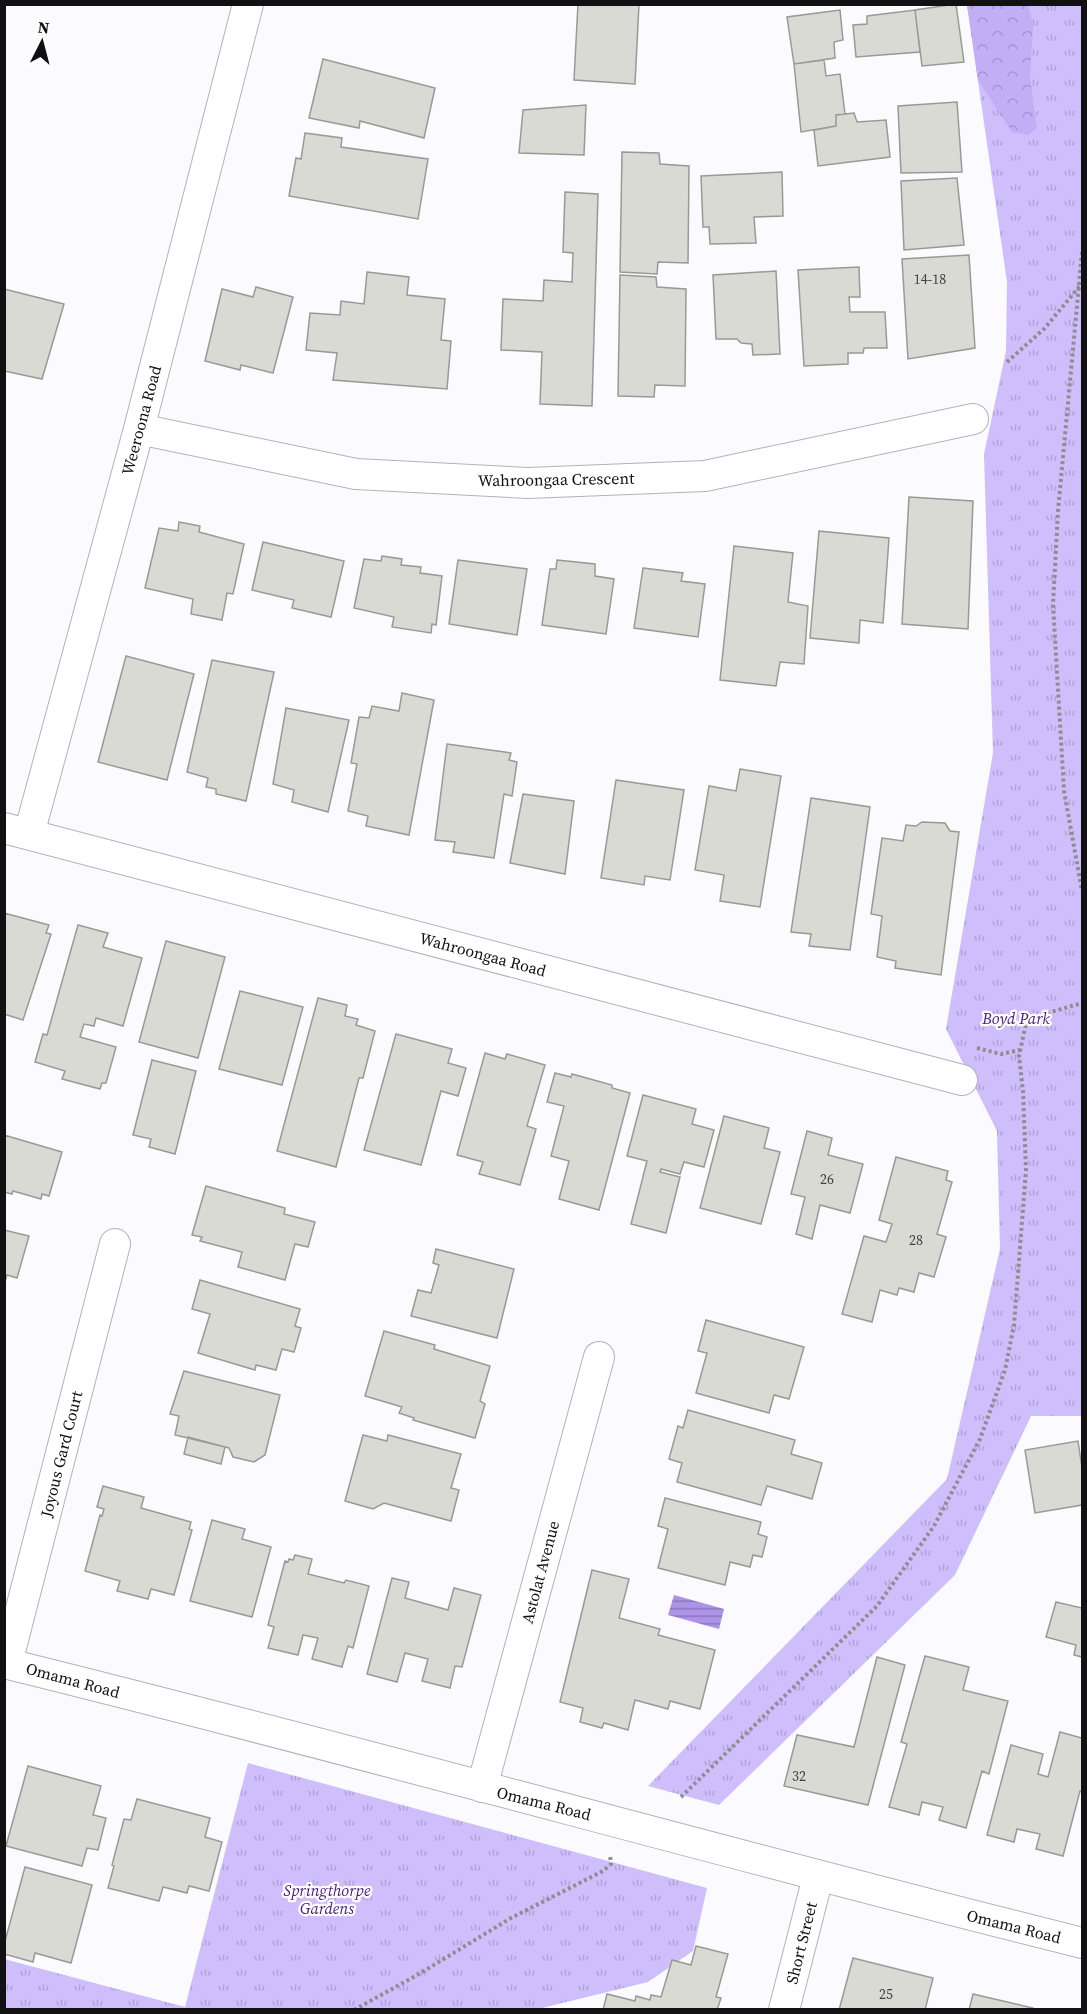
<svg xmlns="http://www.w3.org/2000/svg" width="1087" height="2014" font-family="'Source Serif 4',serif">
<defs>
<pattern id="grass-tufts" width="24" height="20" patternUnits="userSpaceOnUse" patternTransform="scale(1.5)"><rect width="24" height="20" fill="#cfbefc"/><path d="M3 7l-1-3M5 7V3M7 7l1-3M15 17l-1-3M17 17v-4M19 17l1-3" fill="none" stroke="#b1a2d7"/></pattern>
<pattern id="forest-crowns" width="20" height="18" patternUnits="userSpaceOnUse" patternTransform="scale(1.5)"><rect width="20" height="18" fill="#c2aef4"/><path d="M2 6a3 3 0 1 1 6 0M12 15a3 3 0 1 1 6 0" fill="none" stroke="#a695d0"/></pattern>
<pattern id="water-rules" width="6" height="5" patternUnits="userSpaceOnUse" patternTransform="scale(1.5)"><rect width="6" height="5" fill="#ad93e8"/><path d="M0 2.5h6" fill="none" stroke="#8b77bb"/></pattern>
</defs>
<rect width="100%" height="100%" fill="#fbfafe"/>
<path fill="url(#grass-tufts)" d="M 967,5 L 1082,5 L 1082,1416 L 1031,1416 L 955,1575 L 719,1805 L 648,1786 L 947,1479 L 1000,1249 L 997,1131 L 946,1029 L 993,753 L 984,454 L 1006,351 L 1007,282 Z
M 248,1763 L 707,1888 L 693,1951 L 648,1982 L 538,2009 L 5,2009 L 4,1959 L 185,2007 Z"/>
<path fill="url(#forest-crowns)" d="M 967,5 L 1028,5 L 1033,25 L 1030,77 L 1037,128 L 1028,135 L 1012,132 L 978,80 Z"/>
<path fill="url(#water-rules)" d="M 674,1595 L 724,1609 L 719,1629 L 668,1615 Z"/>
<path fill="#d9dad4" stroke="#989a94" stroke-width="1.5" d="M 578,4 L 639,4 L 635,84 L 574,80 Z
M 956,4 L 964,62 L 922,66 L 915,10 Z
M 840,10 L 843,40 L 834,42 L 835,58 L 794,64 L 787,17 Z
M 915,10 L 920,52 L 856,57 L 853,25 L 867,24 L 867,16 Z
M 323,59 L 435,88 L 424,138 L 360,121 L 359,128 L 309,118 Z
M 824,60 L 826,76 L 840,74 L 845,114 L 836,115 L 836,126 L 801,132 L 794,64 Z
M 957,102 L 962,172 L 901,173 L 898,106 Z
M 586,105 L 584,155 L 519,153 L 523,110 Z
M 854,113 L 857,122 L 886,120 L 890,157 L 818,166 L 814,130 L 836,126 L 836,115 Z
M 305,133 L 342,138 L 341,147 L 428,159 L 418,219 L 289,196 L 296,158 L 301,159 Z
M 622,152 L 659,153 L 660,164 L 689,166 L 688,263 L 658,262 L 657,274 L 620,272 Z
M 782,172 L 783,216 L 754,217 L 756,243 L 710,244 L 709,227 L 703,227 L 701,176 Z
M 957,178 L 964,245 L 904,250 L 901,181 Z
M 565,192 L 598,194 L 592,406 L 540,404 L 542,352 L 501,350 L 503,299 L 543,301 L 544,280 L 572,282 L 573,253 L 563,252 Z
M 969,255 L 975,348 L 908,359 L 902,259 Z
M 859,267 L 860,297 L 849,297 L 850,312 L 885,312 L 887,348 L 864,348 L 863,353 L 848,353 L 848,364 L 804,366 L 798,270 Z
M 776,271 L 780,354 L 753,355 L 752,344 L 741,343 L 737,339 L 716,339 L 713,275 Z
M 367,272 L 409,277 L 407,295 L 445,299 L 441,340 L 451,341 L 447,389 L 333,380 L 337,353 L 306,350 L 310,313 L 340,315 L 341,301 L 364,304 Z
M 620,275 L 656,277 L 657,287 L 686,289 L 685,386 L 655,385 L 654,397 L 618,396 Z
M 256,287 L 293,297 L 273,373 L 241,365 L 240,370 L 205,361 L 222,289 L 253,297 Z
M 4,289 L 64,304 L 42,379 L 4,371 Z
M 909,497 L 973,501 L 968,629 L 902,624 Z
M 179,522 L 200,526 L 199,532 L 244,544 L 233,594 L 227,593 L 222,620 L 191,614 L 193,599 L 145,588 L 159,528 L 178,531 Z
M 819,531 L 889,538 L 883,623 L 860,620 L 859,643 L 810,638 Z
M 263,542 L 344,561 L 331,617 L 292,608 L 294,600 L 252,590 Z
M 734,546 L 793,553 L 788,602 L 808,606 L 804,664 L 780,662 L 776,686 L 720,680 Z
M 382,556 L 402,559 L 401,565 L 421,567 L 420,573 L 442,576 L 436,625 L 432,624 L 431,633 L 392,627 L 394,617 L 354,608 L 364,559 L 381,561 Z
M 458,560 L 527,569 L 517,635 L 449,624 Z
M 557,560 L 595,564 L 595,576 L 614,579 L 606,634 L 542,625 L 550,569 L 556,569 Z
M 643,568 L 683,573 L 681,581 L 705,584 L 698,637 L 634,628 Z
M 126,656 L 194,674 L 167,780 L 98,762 Z
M 212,660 L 274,672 L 246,801 L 216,794 L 216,789 L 206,787 L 208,778 L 187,772 Z
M 402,693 L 434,700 L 409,835 L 366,826 L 368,816 L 348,811 L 357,764 L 351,763 L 359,717 L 369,718 L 372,706 L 399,711 Z
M 286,708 L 349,720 L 328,812 L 292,802 L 294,790 L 273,784 Z
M 447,744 L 511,753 L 509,760 L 517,762 L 512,796 L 504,794 L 494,858 L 453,852 L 455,842 L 435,840 Z
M 740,769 L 781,776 L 760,907 L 720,901 L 724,875 L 695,870 L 709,786 L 736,791 Z
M 616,780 L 684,790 L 670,880 L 645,876 L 644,885 L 601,878 Z
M 523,794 L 574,801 L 565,874 L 510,863 Z
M 811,798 L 870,807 L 850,950 L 809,946 L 811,934 L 791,932 Z
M 922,822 L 945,823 L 950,831 L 959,832 L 941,975 L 895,968 L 896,961 L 877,957 L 882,916 L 871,914 L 882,838 L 903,841 L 906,825 L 916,826 Z
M 4,913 L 49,925 L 46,933 L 51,934 L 23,1020 L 4,1014 Z
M 78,925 L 108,933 L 103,947 L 142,958 L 123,1026 L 96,1018 L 94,1026 L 84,1024 L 80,1037 L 116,1047 L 106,1083 L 102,1083 L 100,1089 L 62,1079 L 65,1071 L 35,1062 L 43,1034 L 47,1035 Z
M 166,941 L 225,957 L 198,1058 L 139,1042 Z
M 240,991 L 303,1007 L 282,1085 L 219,1069 Z
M 318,998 L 347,1005 L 345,1016 L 358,1019 L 356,1025 L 375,1031 L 363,1078 L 359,1078 L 336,1167 L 277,1151 Z
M 396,1034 L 452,1049 L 448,1063 L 466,1068 L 458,1096 L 441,1091 L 421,1165 L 364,1150 Z
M 485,1053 L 505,1059 L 507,1054 L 545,1065 L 527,1126 L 536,1129 L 520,1185 L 479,1174 L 483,1162 L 457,1155 Z
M 152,1060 L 196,1071 L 175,1154 L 149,1147 L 151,1139 L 133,1135 Z
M 555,1073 L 571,1077 L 572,1074 L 612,1085 L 612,1088 L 630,1093 L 599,1210 L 559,1199 L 569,1161 L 551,1156 L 564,1106 L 547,1102 Z
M 643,1095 L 696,1109 L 692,1124 L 714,1130 L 704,1167 L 684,1162 L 680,1174 L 661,1169 L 660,1172 L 680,1177 L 666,1233 L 631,1224 L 647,1161 L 627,1156 Z
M 724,1116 L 769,1128 L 764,1148 L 780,1152 L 761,1224 L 700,1208 Z
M 807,1131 L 832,1138 L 828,1155 L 863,1164 L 850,1213 L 820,1205 L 812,1239 L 796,1234 L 805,1197 L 791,1194 Z
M 4,1135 L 62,1152 L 49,1196 L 42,1194 L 41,1199 L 13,1191 L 12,1194 L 4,1192 Z
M 896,1157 L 948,1171 L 946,1180 L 952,1182 L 937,1234 L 946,1237 L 934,1277 L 919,1273 L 914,1292 L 899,1288 L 897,1295 L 880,1290 L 872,1322 L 842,1314 L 864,1236 L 886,1242 L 892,1224 L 879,1220 Z
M 206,1186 L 285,1208 L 284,1214 L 315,1222 L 308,1247 L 295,1244 L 285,1280 L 238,1267 L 242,1252 L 200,1241 L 202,1237 L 192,1235 Z
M 4,1230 L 29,1236 L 17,1278 L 7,1275 L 4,1285 Z
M 436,1249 L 514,1269 L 497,1338 L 411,1316 L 418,1290 L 431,1293 L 439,1265 L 433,1263 Z
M 200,1280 L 300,1309 L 295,1326 L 301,1328 L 294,1352 L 282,1349 L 276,1370 L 256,1365 L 255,1370 L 198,1353 L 210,1314 L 192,1309 Z
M 706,1320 L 804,1347 L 789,1399 L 774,1395 L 769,1413 L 696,1393 L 707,1353 L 698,1351 Z
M 384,1331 L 435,1345 L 434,1349 L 490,1366 L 480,1401 L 485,1404 L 475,1438 L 413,1420 L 414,1418 L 399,1413 L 402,1407 L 365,1396 Z
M 184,1371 L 280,1395 L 265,1455 L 254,1462 L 233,1457 L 229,1448 L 175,1435 L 179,1416 L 170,1414 Z
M 688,1410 L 795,1440 L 791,1454 L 822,1463 L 812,1499 L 767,1486 L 761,1505 L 677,1482 L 682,1463 L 669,1459 L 678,1426 L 683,1428 Z
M 363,1435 L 387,1441 L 388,1435 L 461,1454 L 451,1488 L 459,1490 L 451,1521 L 384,1503 L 373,1509 L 345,1501 Z
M 188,1437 L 225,1447 L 221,1464 L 184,1454 Z
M 1078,1441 L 1082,1468 L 1082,1505 L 1035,1513 L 1025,1450 Z
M 103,1486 L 144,1497 L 141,1508 L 191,1522 L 189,1529 L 192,1530 L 174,1595 L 151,1589 L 148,1599 L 117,1591 L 120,1581 L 85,1571 L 100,1515 L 102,1516 L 104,1509 L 97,1507 Z
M 665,1498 L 761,1522 L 758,1534 L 767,1537 L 762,1557 L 753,1555 L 750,1567 L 730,1562 L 725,1585 L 658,1568 L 668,1529 L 658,1526 Z
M 212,1520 L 245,1529 L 242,1539 L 271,1547 L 252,1617 L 190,1601 Z
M 295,1555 L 312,1559 L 308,1574 L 344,1583 L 346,1580 L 369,1586 L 353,1648 L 348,1646 L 342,1667 L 312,1659 L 318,1638 L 303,1635 L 298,1655 L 268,1648 L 274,1627 L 268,1625 L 285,1561 L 288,1562 L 289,1559 L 293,1560 Z
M 592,1570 L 629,1579 L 619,1618 L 660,1629 L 658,1635 L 715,1650 L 700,1709 L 670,1701 L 668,1709 L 635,1700 L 628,1730 L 604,1723 L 602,1728 L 580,1722 L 583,1708 L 560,1702 Z
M 392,1578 L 409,1582 L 405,1598 L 448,1610 L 454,1588 L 481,1595 L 462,1667 L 455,1666 L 450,1688 L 422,1681 L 428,1659 L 405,1653 L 397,1682 L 367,1674 Z
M 1056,1602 L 1082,1608 L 1082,1657 L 1074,1655 L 1076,1645 L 1046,1637 Z
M 925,1656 L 969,1667 L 963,1690 L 1008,1701 L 989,1774 L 982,1771 L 966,1828 L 939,1820 L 943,1807 L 922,1802 L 919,1815 L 889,1807 L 907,1744 L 901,1742 Z
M 877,1657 L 905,1665 L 868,1805 L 784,1786 L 797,1735 L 854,1747 Z
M 1060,1732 L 1082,1738 L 1082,1791 L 1080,1791 L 1063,1856 L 1036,1849 L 1040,1834 L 1017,1829 L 1014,1842 L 987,1835 L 1011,1745 L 1043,1754 L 1038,1774 L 1048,1777 Z
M 28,1766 L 101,1786 L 93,1815 L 106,1818 L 98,1850 L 87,1848 L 82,1866 L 6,1846 Z
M 137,1799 L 210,1818 L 205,1837 L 222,1842 L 209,1891 L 189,1886 L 187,1893 L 163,1887 L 159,1901 L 108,1888 L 114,1866 L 112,1865 L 124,1819 L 131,1820 Z
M 25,1867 L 92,1885 L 71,1963 L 35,1953 L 33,1962 L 4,1954 L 4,1945 Z
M 696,1946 L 728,1954 L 716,1997 L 721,1998 L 717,2010 L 603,2010 L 607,1994 L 635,2001 L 636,1996 L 650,2000 L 651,1995 L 661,1997 L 672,1960 L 691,1965 Z
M 853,1958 L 933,1978 L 925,2010 L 839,2010 Z
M 973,1994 L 1033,2008 L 1033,2010 L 969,2010 Z"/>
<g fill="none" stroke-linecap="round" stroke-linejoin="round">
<g stroke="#b4b2b9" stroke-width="32">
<path id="minor" d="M 139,429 L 356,474 L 528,483 L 705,476 L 973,419
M 4,828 L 962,1080
M 29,834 L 139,429 L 248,4
M 4,1663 C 365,1752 722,1853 1082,1943
M 7,1663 L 115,1244
M 482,1787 L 599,1357
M 784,2010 L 818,1877"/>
</g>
<path stroke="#8e8d90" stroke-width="4" stroke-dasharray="3 3" stroke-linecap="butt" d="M 1082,252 L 1058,511 L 1053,604 L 1064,791 L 1082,891
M 1007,362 L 1044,329 L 1079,287 L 1082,285
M 977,1048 L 1001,1054 L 1020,1050
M 681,1797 L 877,1606 L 934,1526 L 980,1439 L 1005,1370 L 1014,1325 L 1026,1170 L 1023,1091 L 1019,1056 L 1027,1019 L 1082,1003
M 354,2010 L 419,1974 L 511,1918 L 603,1871 L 611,1864 L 610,1855"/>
<use href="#minor" stroke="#fff" stroke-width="30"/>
</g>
<g text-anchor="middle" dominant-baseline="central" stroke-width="4.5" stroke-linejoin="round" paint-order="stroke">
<g font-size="14" fill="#434242">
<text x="930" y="279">14-18</text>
<text x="827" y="1179">26</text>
<text x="916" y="1240">28</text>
<text x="799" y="1776">32</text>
<text x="886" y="1994">25</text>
</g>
<g font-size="16" fill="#111012" stroke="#fff">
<text transform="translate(141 420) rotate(-75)">Weeroona Road</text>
<text transform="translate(556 479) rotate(-1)">Wahroongaa Crescent</text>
<text transform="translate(483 954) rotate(15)">Wahroongaa Road</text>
<text transform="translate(61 1454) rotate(-76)">Joyous Gard Court</text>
<text transform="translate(540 1572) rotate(-75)">Astolat Avenue</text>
<text transform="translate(73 1680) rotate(15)">Omama Road</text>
<text transform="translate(544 1803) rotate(14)">Omama Road</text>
<text transform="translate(1014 1926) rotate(14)">Omama Road</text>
<text transform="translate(801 1943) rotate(-76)">Short Street</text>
</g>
<g font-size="16" font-style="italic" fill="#461d7f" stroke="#fff">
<text x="1016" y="1018">Boyd Park</text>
<text x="327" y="1890">Springthorpe<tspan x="327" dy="18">Gardens</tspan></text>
</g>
</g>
<rect width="1087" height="2014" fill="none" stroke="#111012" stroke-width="12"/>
<g transform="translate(42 42) rotate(6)" stroke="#ffffff" stroke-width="4.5" paint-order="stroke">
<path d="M0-4.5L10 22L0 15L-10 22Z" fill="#111012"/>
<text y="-9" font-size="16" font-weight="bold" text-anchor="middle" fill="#111012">N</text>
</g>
</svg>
